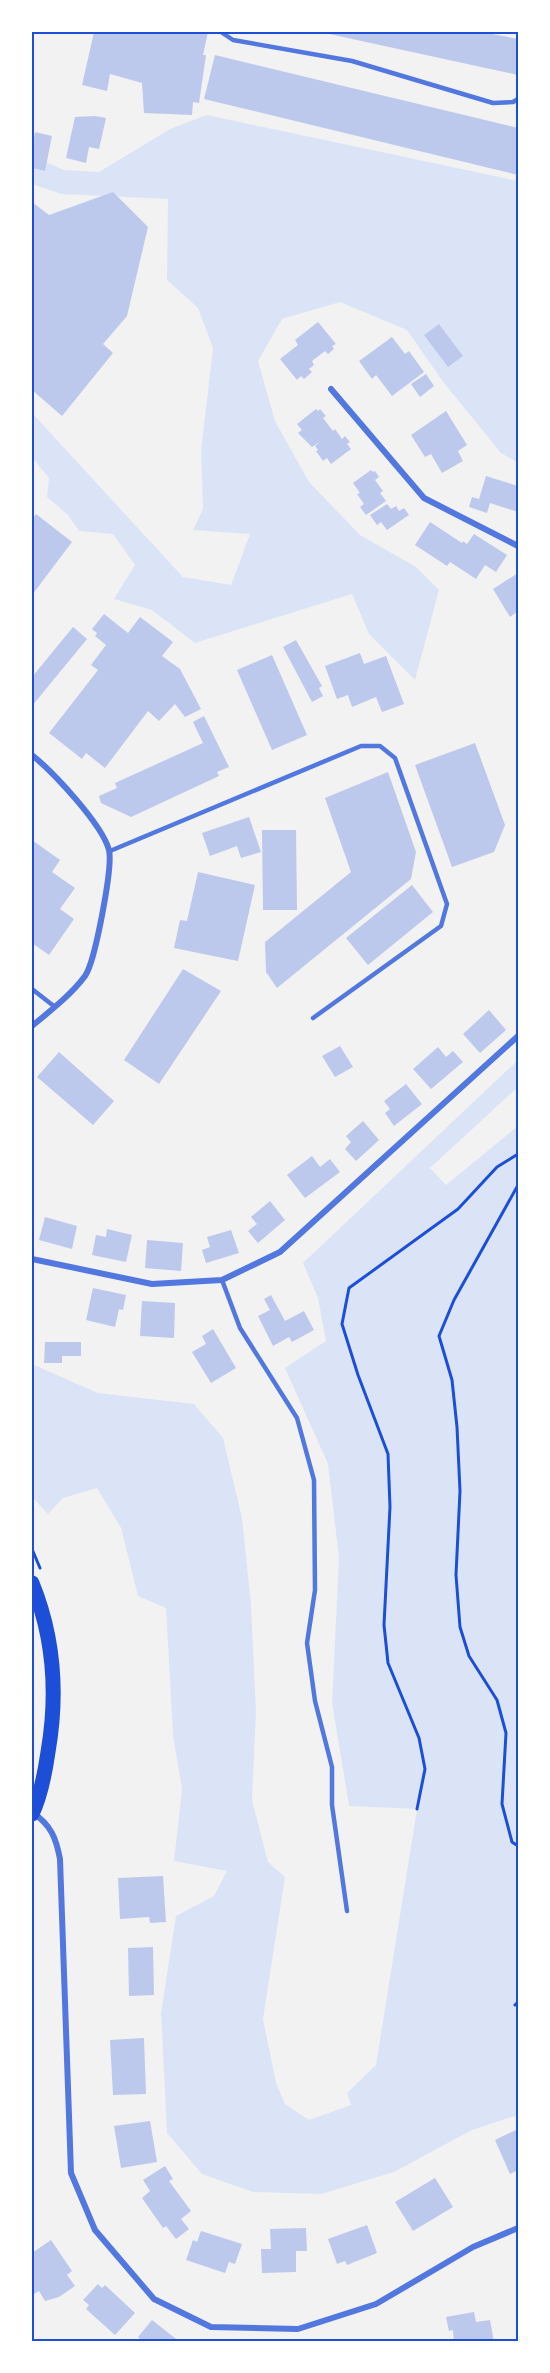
<svg xmlns="http://www.w3.org/2000/svg" width="550" height="2373" font-family="'Roboto Condensed',sans-serif">
<rect width="100%" height="100%" fill="#f2f2f2"/>
<path fill="#dbe4f7" d="M 207,115 L 518,181 L 518,463 L 501,453 L 444,383 L 407,330 L 340,302 L 282,319 L 258,361 L 275,421 L 309,482 L 360,535 L 416,567 L 439,590 L 415,680 L 369,634 L 352,594 L 195,643 L 152,610 L 114,599 L 135,565 L 113,534 L 79,531 L 68,515 L 47,497 L 49,478 L 32,457 L 32,413 L 183,577 L 231,585 L 250,534 L 193,530 L 203,509 L 201,451 L 213,348 L 198,308 L 167,280 L 168,199 L 61,194 L 32,184 L 32,156 L 64,170 L 99,172 L 170,129 Z
M 518,1060 L 518,1087 L 430,1168 L 446,1185 L 518,1126 L 518,2115 L 472,2130 L 394,2172 L 321,2194 L 253,2192 L 202,2174 L 167,2133 L 161,2013 L 176,1916 L 214,1896 L 227,1871 L 174,1861 L 182,1789 L 173,1736 L 166,1608 L 138,1596 L 121,1528 L 97,1488 L 63,1498 L 48,1514 L 32,1497 L 32,1364 L 98,1393 L 194,1404 L 223,1438 L 242,1518 L 251,1604 L 256,1712 L 252,1800 L 268,1862 L 285,1877 L 263,2019 L 276,2083 L 285,2104 L 309,2120 L 351,2105 L 347,2093 L 376,2065 L 417,1809 L 349,1806 L 332,1703 L 339,1558 L 328,1464 L 285,1368 L 326,1341 L 318,1298 L 303,1263 Z
M 32,1631 L 34,1635 L 34,1748 L 32,1754 Z"/>
<path fill="#bdc9ec" d="M 94,32 L 208,32 L 203,55 L 206,55 L 199,103 L 193,102 L 192,115 L 144,113 L 142,83 L 110,74 L 107,91 L 82,85 Z
M 320,32 L 482,32 L 508,37 L 518,39 L 516,49 L 518,50 L 518,75 Z
M 215,55 L 518,128 L 518,175 L 204,99 Z
M 95,116 L 106,118 L 99,149 L 89,147 L 86,163 L 66,158 L 75,117 Z
M 35,132 L 52,136 L 45,171 L 32,168 L 32,149 Z
M 113,192 L 148,227 L 127,316 L 103,344 L 113,353 L 62,416 L 32,390 L 32,202 L 49,215 Z
M 318,322 L 336,344 L 332,346 L 334,349 L 328,354 L 325,351 L 312,361 L 314,365 L 309,369 L 312,372 L 304,379 L 301,376 L 297,380 L 280,359 L 298,345 L 295,340 Z
M 439,324 L 463,356 L 448,367 L 424,335 Z
M 392,337 L 405,354 L 409,351 L 424,372 L 392,396 L 376,375 L 372,379 L 359,361 Z
M 426,374 L 434,386 L 420,397 L 411,384 Z
M 316,409 L 318,411 L 320,409 L 326,416 L 323,418 L 333,431 L 335,429 L 342,439 L 345,436 L 350,442 L 347,444 L 351,449 L 331,464 L 327,458 L 323,461 L 316,451 L 318,450 L 315,446 L 321,441 L 312,447 L 298,433 L 302,430 L 297,424 Z
M 446,411 L 467,445 L 458,451 L 463,461 L 442,473 L 431,454 L 425,457 L 411,435 Z
M 371,470 L 373,472 L 375,471 L 379,477 L 375,480 L 383,491 L 380,493 L 386,501 L 366,515 L 360,507 L 364,504 L 357,494 L 360,493 L 353,483 Z
M 486,476 L 518,486 L 518,512 L 490,503 L 487,513 L 469,507 L 472,497 L 479,499 Z
M 387,504 L 391,509 L 396,506 L 399,511 L 404,508 L 409,515 L 387,530 L 381,522 L 377,525 L 370,515 Z
M 36,514 L 72,542 L 32,595 L 32,520 Z
M 430,522 L 462,543 L 463,541 L 467,544 L 474,534 L 507,555 L 496,572 L 485,565 L 476,579 L 450,562 L 447,566 L 415,545 Z
M 518,573 L 518,611 L 510,617 L 493,589 Z
M 104,614 L 128,633 L 140,617 L 173,642 L 162,656 L 180,669 L 201,709 L 185,717 L 175,704 L 159,721 L 148,711 L 105,768 L 86,753 L 82,759 L 49,733 L 98,670 L 91,665 L 106,645 L 95,636 L 97,633 L 92,629 Z
M 73,627 L 87,639 L 32,706 L 32,677 Z
M 296,640 L 322,686 L 319,688 L 323,696 L 312,702 L 283,647 Z
M 360,653 L 364,664 L 386,656 L 404,704 L 382,712 L 376,697 L 352,707 L 348,695 L 337,699 L 325,666 Z
M 272,655 L 307,735 L 272,750 L 237,670 Z
M 204,716 L 229,767 L 217,772 L 219,776 L 131,817 L 101,803 L 99,796 L 117,788 L 115,783 L 203,743 L 193,722 Z
M 475,743 L 505,825 L 494,852 L 452,867 L 415,765 Z
M 388,772 L 416,852 L 411,879 L 277,988 L 266,972 L 265,942 L 351,872 L 325,798 Z
M 249,817 L 261,852 L 241,858 L 237,846 L 210,856 L 202,833 Z
M 262,830 L 296,830 L 297,910 L 263,910 Z
M 32,840 L 60,860 L 52,872 L 75,888 L 60,909 L 74,919 L 49,955 L 32,943 Z
M 198,872 L 255,885 L 238,961 L 174,948 L 180,920 L 187,921 Z
M 412,885 L 433,912 L 368,965 L 346,938 Z
M 183,969 L 221,991 L 159,1084 L 124,1060 Z
M 489,1010 L 506,1030 L 480,1053 L 463,1034 Z
M 340,1046 L 353,1067 L 335,1077 L 322,1056 Z
M 438,1047 L 446,1057 L 453,1051 L 463,1062 L 431,1089 L 413,1069 Z
M 59,1052 L 114,1101 L 93,1125 L 37,1077 Z
M 406,1084 L 422,1104 L 394,1126 L 385,1113 L 390,1109 L 384,1101 Z
M 363,1121 L 379,1140 L 356,1161 L 345,1149 L 351,1142 L 346,1136 Z
M 312,1156 L 320,1167 L 330,1159 L 340,1172 L 305,1198 L 287,1175 Z
M 270,1201 L 285,1220 L 258,1243 L 248,1231 L 257,1224 L 251,1217 Z
M 45,1217 L 77,1226 L 72,1249 L 39,1240 Z
M 107,1229 L 132,1235 L 126,1262 L 92,1255 L 96,1235 L 106,1237 Z
M 231,1230 L 239,1253 L 206,1263 L 202,1250 L 210,1247 L 207,1237 Z
M 147,1240 L 183,1243 L 181,1271 L 145,1268 Z
M 93,1288 L 126,1295 L 123,1310 L 119,1309 L 115,1327 L 86,1320 Z
M 271,1295 L 285,1321 L 304,1311 L 314,1330 L 292,1342 L 289,1337 L 273,1346 L 258,1316 L 270,1310 L 264,1299 Z
M 142,1301 L 175,1303 L 174,1338 L 140,1336 Z
M 213,1329 L 236,1368 L 211,1383 L 192,1352 L 206,1344 L 202,1336 Z
M 45,1342 L 81,1342 L 81,1356 L 62,1356 L 62,1363 L 44,1363 Z
M 163,1876 L 166,1922 L 150,1923 L 149,1917 L 120,1919 L 118,1878 Z
M 153,1947 L 154,1995 L 129,1996 L 128,1948 Z
M 144,2038 L 146,2094 L 113,2095 L 110,2040 Z
M 150,2121 L 157,2162 L 121,2168 L 114,2126 Z
M 518,2129 L 518,2170 L 510,2174 L 495,2140 Z
M 165,2166 L 173,2179 L 169,2181 L 191,2211 L 181,2219 L 189,2229 L 176,2239 L 166,2226 L 163,2228 L 142,2198 L 150,2191 L 143,2180 Z
M 435,2178 L 453,2207 L 413,2231 L 395,2202 Z
M 367,2225 L 377,2253 L 347,2265 L 345,2261 L 337,2264 L 328,2239 Z
M 306,2228 L 307,2251 L 296,2251 L 296,2272 L 262,2273 L 261,2249 L 271,2249 L 270,2229 Z
M 201,2231 L 242,2244 L 235,2264 L 229,2262 L 225,2273 L 186,2260 L 193,2240 L 197,2242 Z
M 51,2240 L 72,2271 L 67,2275 L 75,2286 L 59,2297 L 45,2301 L 39,2291 L 34,2294 L 32,2289 L 32,2253 Z
M 98,2284 L 102,2288 L 105,2285 L 135,2313 L 115,2335 L 86,2309 L 89,2305 L 83,2300 Z
M 474,2312 L 476,2322 L 490,2320 L 494,2342 L 454,2342 L 453,2330 L 449,2331 L 446,2317 Z
M 152,2320 L 180,2342 L 143,2342 L 138,2337 Z"/>
<g fill="none" stroke-linecap="round" stroke-linejoin="round">
<path stroke="#1d4ed8" stroke-width="3" d="M 518,1185 L 454,1300 L 439,1336 L 452,1380 L 457,1427 L 460,1491 L 456,1575 L 460,1627 L 469,1656 L 497,1700 L 506,1733 L 502,1804 L 512,1842 L 518,1846
M 32,1549 L 40,1568
M 417,1809 L 425,1769 L 419,1738 L 388,1663 L 384,1625 L 390,1507 L 388,1454 L 358,1375 L 342,1324 L 349,1288 L 458,1209 L 497,1167 L 518,1154
M 515,2005 L 518,2002"/>
<path stroke="#5277de" stroke-width="4.5" d="M 221,32 L 233,40 L 352,61 L 493,103 L 513,102 L 518,99
M 110,851 L 361,746 L 380,746 L 395,758 L 447,904 L 441,926 L 313,1018
M 32,989 L 55,1007
M 222,1280 L 240,1328 L 297,1418 L 314,1480 L 315,1590 L 307,1643 L 315,1701 L 332,1767 L 332,1805 L 347,1911"/>
<path stroke="#5277de" stroke-width="6" d="M 331,389 L 424,498 L 518,546
M 32,755 C 53,772 102,824 109,850 C 113,867 95,962 85,976 C 71,995 50,1011 32,1026
M 32,1259 L 152,1284 L 222,1280 L 280,1252 L 518,1036
M 33,1813 C 51,1825 56,1838 60,1859 L 71,2173 L 95,2230 L 154,2299 L 211,2327 L 298,2329 L 376,2304 L 473,2247 L 518,2228"/>
<path stroke="#1d4ed8" stroke-width="15" d="M 32,1583 C 54,1637 58,1694 48,1752 C 45,1773 41,1795 32,1814"/>
</g>
<rect width="550" height="2373" fill="none" stroke="#ffffff" stroke-width="66"/>
<rect x="33" y="33" width="484" height="2307" fill="none" stroke="#1d4ed8" stroke-width="2"/>
</svg>
